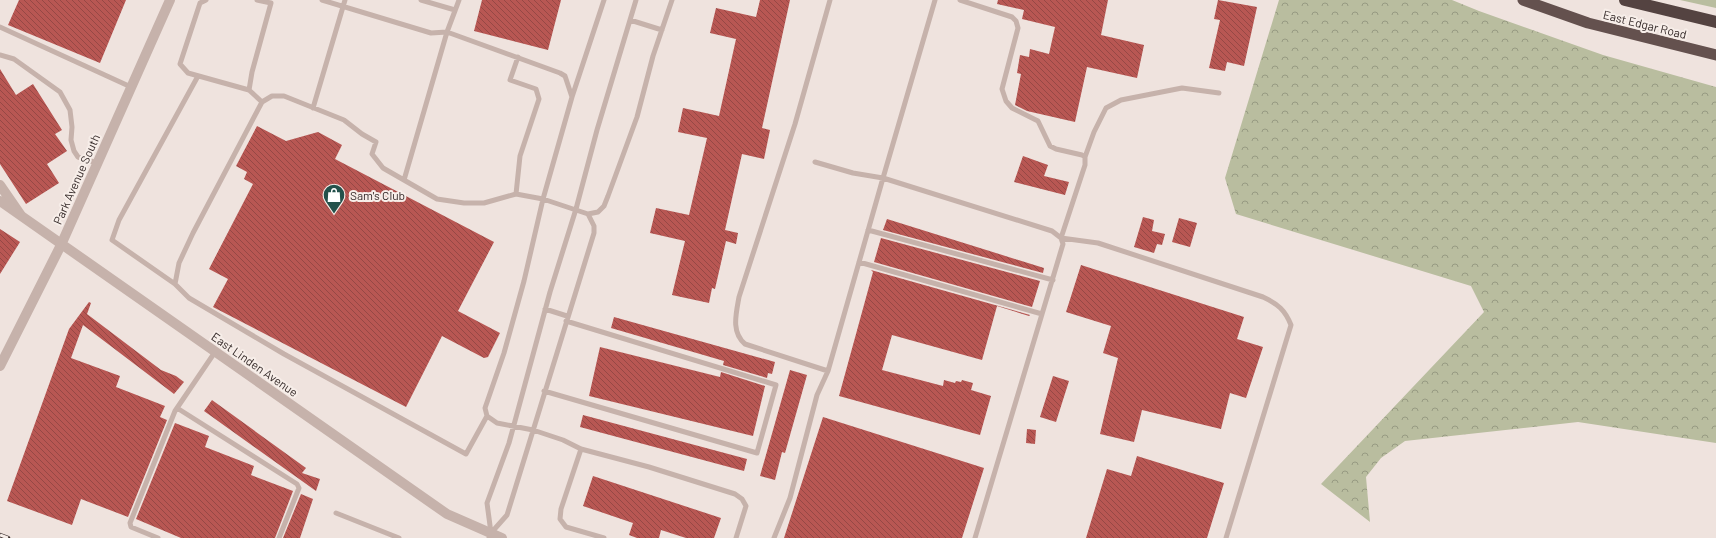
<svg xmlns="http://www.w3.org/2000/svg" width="1716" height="538" font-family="Barlow,sans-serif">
<defs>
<pattern id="forest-crowns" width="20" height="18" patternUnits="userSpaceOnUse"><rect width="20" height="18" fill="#b9bd9f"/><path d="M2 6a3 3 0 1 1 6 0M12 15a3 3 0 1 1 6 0" fill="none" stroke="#979a82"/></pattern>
<pattern id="building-back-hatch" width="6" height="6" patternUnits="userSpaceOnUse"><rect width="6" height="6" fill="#b85753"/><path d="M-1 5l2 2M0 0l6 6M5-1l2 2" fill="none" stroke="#964845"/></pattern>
</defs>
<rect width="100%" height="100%" fill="#efe3de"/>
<path fill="#b9bd9f" d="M 1680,0 L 1716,0 L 1716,8 Z"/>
<path fill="url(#forest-crowns)" d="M 1279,0 L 1452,0 L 1479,11 L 1603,55 L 1716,87 L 1716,443 L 1578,422 L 1405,441 L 1381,458 L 1366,477 L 1370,522 L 1321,484 L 1484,312 L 1471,286 L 1236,214 L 1225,178 Z"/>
<path fill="url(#building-back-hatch)" d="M 19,0 L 126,0 L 100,63 L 8,25 Z
M 482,0 L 561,0 L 548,50 L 474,31 Z
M 760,0 L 790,0 L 762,128 L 770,130 L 764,159 L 742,154 L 725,230 L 738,233 L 736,244 L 726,241 L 715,289 L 712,288 L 709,303 L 672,295 L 685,241 L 650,233 L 656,208 L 689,215 L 707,138 L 678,132 L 683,108 L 719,116 L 736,39 L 710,33 L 716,8 L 756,17 Z
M 998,0 L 1108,0 L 1101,35 L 1144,45 L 1137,78 L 1087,67 L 1075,122 L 1027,111 L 1015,105 L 1021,74 L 1017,73 L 1020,55 L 1029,57 L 1030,49 L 1049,54 L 1055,27 L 1022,19 L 1024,10 L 997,4 Z
M 1218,0 L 1257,7 L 1244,66 L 1227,62 L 1225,71 L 1209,68 L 1220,20 L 1214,19 Z
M 0,69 L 16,95 L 33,84 L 62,130 L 55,134 L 67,151 L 47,164 L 59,183 L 26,204 L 0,164 Z
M 257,126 L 286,141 L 318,132 L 342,145 L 335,159 L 494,242 L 458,311 L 500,333 L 488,357 L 484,358 L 442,336 L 406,407 L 213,307 L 228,279 L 209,269 L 253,184 L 244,179 L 247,172 L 236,166 Z
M 1023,156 L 1048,165 L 1044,176 L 1069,182 L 1065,195 L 1014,182 Z
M 1143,217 L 1154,220 L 1152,231 L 1165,234 L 1162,245 L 1157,244 L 1154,253 L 1134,247 Z
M 1179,218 L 1197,223 L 1190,247 L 1172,242 Z
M 887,219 L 1044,268 L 1043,273 L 883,230 Z
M 0,229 L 20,242 L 0,274 Z
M 881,238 L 1040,281 L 1032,307 L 874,262 Z
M 1081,265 L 1244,317 L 1237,339 L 1263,347 L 1246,398 L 1230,393 L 1221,429 L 1142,410 L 1134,442 L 1100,434 L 1118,358 L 1103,353 L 1111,326 L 1066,312 Z
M 871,270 L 1030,315 L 1029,316 L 997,306 L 982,360 L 892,335 L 882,370 L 943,386 L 944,380 L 955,383 L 956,381 L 961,382 L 962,380 L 973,383 L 971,390 L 991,396 L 980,435 L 839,396 L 873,272 Z
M 89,302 L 91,303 L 87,314 L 161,370 L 176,376 L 184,382 L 174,394 L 83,325 L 71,358 L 120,376 L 116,387 L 165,406 L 160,417 L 167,420 L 128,517 L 81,499 L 72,525 L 7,501 L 69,329 Z
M 614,317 L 775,362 L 772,374 L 768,373 L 767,378 L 723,365 L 724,361 L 611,328 Z
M 600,347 L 720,377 L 721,372 L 765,386 L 753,436 L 589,396 Z
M 790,370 L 807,375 L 785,453 L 782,452 L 775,480 L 760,476 Z
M 1053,376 L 1069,381 L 1056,422 L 1040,417 Z
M 212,400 L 306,468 L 302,473 L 320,479 L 316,491 L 204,411 Z
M 583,415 L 747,459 L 744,471 L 580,427 Z
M 823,417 L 984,468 L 962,538 L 784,538 Z
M 175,423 L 209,436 L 205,447 L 254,466 L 251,475 L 293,491 L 275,538 L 181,538 L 136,519 Z
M 1027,429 L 1036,430 L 1035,444 L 1026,443 Z
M 1137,456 L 1224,483 L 1207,538 L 1086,538 L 1107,469 L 1131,476 Z
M 593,476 L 721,518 L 714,538 L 686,538 L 661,530 L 659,538 L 637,538 L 629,535 L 633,523 L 583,506 Z
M 301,494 L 313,499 L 300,538 L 283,538 Z"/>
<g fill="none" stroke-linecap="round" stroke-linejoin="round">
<path stroke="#c6b2ab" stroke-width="5" d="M 206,0 L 200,3 L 180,64 L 188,73 L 249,90 L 262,102
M 322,0 L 431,33 L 447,32 L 404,180
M 421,0 L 455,10
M 459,0 L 447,32 L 560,73 L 565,76 L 572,97 L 543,199 L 524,281 L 504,353 L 485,408 L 487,416 L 497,423 L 533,430 L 563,440 L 581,449 L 649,467 L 735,494 L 742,499 L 746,506 L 736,538
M 935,0 L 883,178 L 1052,231 L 1061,238 L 1063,244 L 975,538
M 960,0 L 1012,17 L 1016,21 L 1018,28 L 1002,89 L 1006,101 L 1012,108 L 1038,121 L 1050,146 L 1056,149 L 1082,155 L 1085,157 L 1085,165 L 1061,238 L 1098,243 L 1263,297 C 1278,304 1285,310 1291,325 L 1226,538
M 630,20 L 662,30
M 0,27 L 131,87
M 0,55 L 14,59 L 60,92 L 70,110 L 72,127 L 71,140 L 74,151 L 78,157 L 97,163
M 249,90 L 252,72 L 271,3 L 257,0
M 572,97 L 604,0
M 313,108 L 345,0
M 1085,157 L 1094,132 L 1106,108 L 1121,100 L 1182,88 L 1219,93
M 815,162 L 853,173 L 883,178 L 828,371 L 745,344 C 731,332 736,314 739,297 L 795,124 L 830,0
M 516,194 L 520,156 L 539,99 L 536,89 L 510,80 L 518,57
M 868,230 L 1053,280
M 859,262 L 1042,314
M 175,284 L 112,240 L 119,220 L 198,76
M 545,309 L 567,316
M 544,391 L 757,453 L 776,385 L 566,321
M 177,408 L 297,484 L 299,488 L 279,538
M 487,416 L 466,454 L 284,354 L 189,298 L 175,284 L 179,263 L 193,233 L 262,102 L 272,96 L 284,96 L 344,120 L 362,134 L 376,142 L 372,154 L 383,168 L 437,199 L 464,203 L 484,203 L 516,194 L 543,199 L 588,214 L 598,212 L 604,206 L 608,196 L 637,117 L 653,56 L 672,0
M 581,449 L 561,509 L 560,519 L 566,527 L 604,538
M 336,513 L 399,538
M 491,533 L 487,503 L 509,443 L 550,292 L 576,209 L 597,130 L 636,0
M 158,538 L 131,527 L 130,523 L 175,411 L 215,352
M 489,538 L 491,533 L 507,515 L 594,233 L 594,226 L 588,214
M 774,538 L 790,498 L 817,395 L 828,371"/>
<path stroke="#c6b2ab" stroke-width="10" d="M 0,185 L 20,214"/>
<path stroke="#c6b2ab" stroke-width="10" d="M 0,201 L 447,514 L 502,538
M 0,366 L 61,245 L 170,0"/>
<path stroke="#64514e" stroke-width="11" d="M 1523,0 L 1588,23 L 1716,55"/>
<path stroke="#544341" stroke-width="12" d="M 1625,0 L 1716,22"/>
<g stroke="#352a29" stroke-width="4.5">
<path id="rail" d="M 0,535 L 8,538"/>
</g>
<use href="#rail" stroke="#f7eee9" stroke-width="3" stroke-dasharray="9" stroke-linecap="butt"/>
</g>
<defs>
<g id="shop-pin" transform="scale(1.15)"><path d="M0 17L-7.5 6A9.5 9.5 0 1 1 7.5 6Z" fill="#24514b" stroke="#f7eee9"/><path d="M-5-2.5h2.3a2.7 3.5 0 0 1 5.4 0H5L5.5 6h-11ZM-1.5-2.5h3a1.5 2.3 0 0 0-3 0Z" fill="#fff"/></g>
</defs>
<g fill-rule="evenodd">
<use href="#shop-pin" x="334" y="195"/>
</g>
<g text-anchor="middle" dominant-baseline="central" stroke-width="4" stroke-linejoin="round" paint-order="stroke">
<g font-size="12" fill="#352a29" stroke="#f7eee9">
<text transform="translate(1645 24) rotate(14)">East Edgar Road</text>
<text transform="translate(76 179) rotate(-66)">Park Avenue South</text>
<text transform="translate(255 364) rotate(35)">East Linden Avenue</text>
</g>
<g font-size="12" fill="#352a29" stroke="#f7eee9" text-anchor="start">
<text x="350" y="195">Sam's Club</text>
</g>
</g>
</svg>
